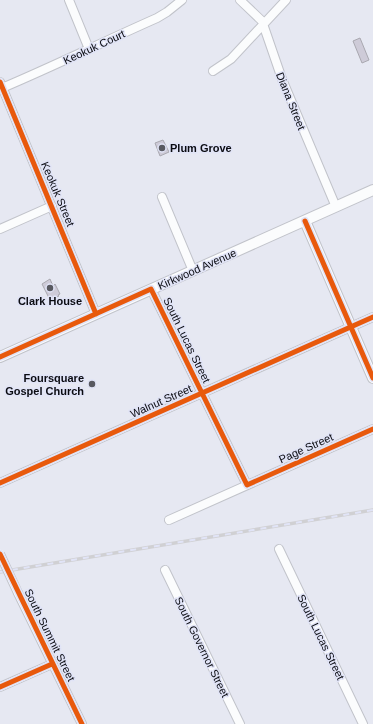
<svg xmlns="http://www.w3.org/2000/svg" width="373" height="724" font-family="Helvetica,sans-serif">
<rect width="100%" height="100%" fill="#e6e8f2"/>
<path fill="#cecbd8" stroke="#a9a8b0" d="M 360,38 L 369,60 L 362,63 L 353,41 Z
M 163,140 L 169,152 L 160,156 L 155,143 Z
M 50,279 L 53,286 L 55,284 L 60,294 L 58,295 L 59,296 L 50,300 L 42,284 Z"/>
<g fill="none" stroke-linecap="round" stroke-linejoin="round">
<g stroke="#c1c3ca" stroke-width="10">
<path id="minor" d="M 69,0 L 89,49
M 240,0 L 262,21 L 282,79 L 336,207
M 213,71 L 231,59 L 286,0
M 0,82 L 96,314
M 2,88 C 54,66 105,41 157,18 L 167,12 L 182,0
M 162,197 L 193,271
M 0,229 L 52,206
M 151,289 L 247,485
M 0,483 L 373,317
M 169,520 L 373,429
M 279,549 L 363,724
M 165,570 L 240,724
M 18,593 L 82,724
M 0,687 L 52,664"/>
</g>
<g stroke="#c1c3ca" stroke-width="12">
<path id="major" d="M 305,221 L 373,378
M 0,357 L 373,190"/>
</g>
<use href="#minor" stroke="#fbfcfd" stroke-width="8"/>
<use href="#major" stroke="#fbfcfd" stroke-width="10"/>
<g stroke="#d0d0d3" stroke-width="3.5">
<path id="rail" d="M 0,572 L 373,510"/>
</g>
<use href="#rail" stroke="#e1e4f7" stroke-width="2" stroke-dasharray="6" stroke-linecap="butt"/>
<g stroke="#c1c3ca" stroke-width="10" stroke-linecap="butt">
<path id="minor-bridge" d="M 0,554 L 18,593"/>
</g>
<use href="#minor-bridge" stroke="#fbfcfd" stroke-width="8"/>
<g stroke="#e1e4f7" stroke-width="8">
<path id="cycleway" d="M 0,82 L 96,314
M 305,221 L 373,378
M 0,357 L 151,289 L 247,485 L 373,429
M 0,483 L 373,317
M 0,554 L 82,724
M 0,687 L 52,664"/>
</g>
<use href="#cycleway" stroke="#e8590c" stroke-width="5"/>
</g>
<g fill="#585960" stroke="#e1e4f7" stroke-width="1.5">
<circle cx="162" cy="148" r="4"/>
<circle cx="50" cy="288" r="4"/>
<circle cx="92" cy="384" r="4"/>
</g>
<g text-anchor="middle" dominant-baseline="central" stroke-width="3" stroke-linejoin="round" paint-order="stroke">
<g font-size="11" fill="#0b0c12" stroke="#e1e4f7">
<text transform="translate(94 47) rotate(-25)">Keokuk Court</text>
<text transform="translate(291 101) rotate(68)">Diana Street</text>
<text transform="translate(58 194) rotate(67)">Keokuk Street</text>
<text transform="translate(197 269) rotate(-24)">Kirkwood Avenue</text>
<text transform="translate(187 340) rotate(64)">South Lucas Street</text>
<text transform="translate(161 401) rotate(-24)">Walnut Street</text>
<text transform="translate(306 448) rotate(-24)">Page Street</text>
<text transform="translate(50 635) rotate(64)">South Summit Street</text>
<text transform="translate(321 637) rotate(64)">South Lucas Street</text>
<text transform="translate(202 647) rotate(64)">South Governor Street</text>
</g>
<g font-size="11" font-weight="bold" fill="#0b0c12" stroke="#e1e4f7" text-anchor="start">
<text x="170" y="148">Plum Grove</text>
<text x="50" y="301" text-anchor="middle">Clark House</text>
<text x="84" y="378" text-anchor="end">Foursquare<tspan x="84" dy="13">Gospel Church</tspan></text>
</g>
</g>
</svg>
